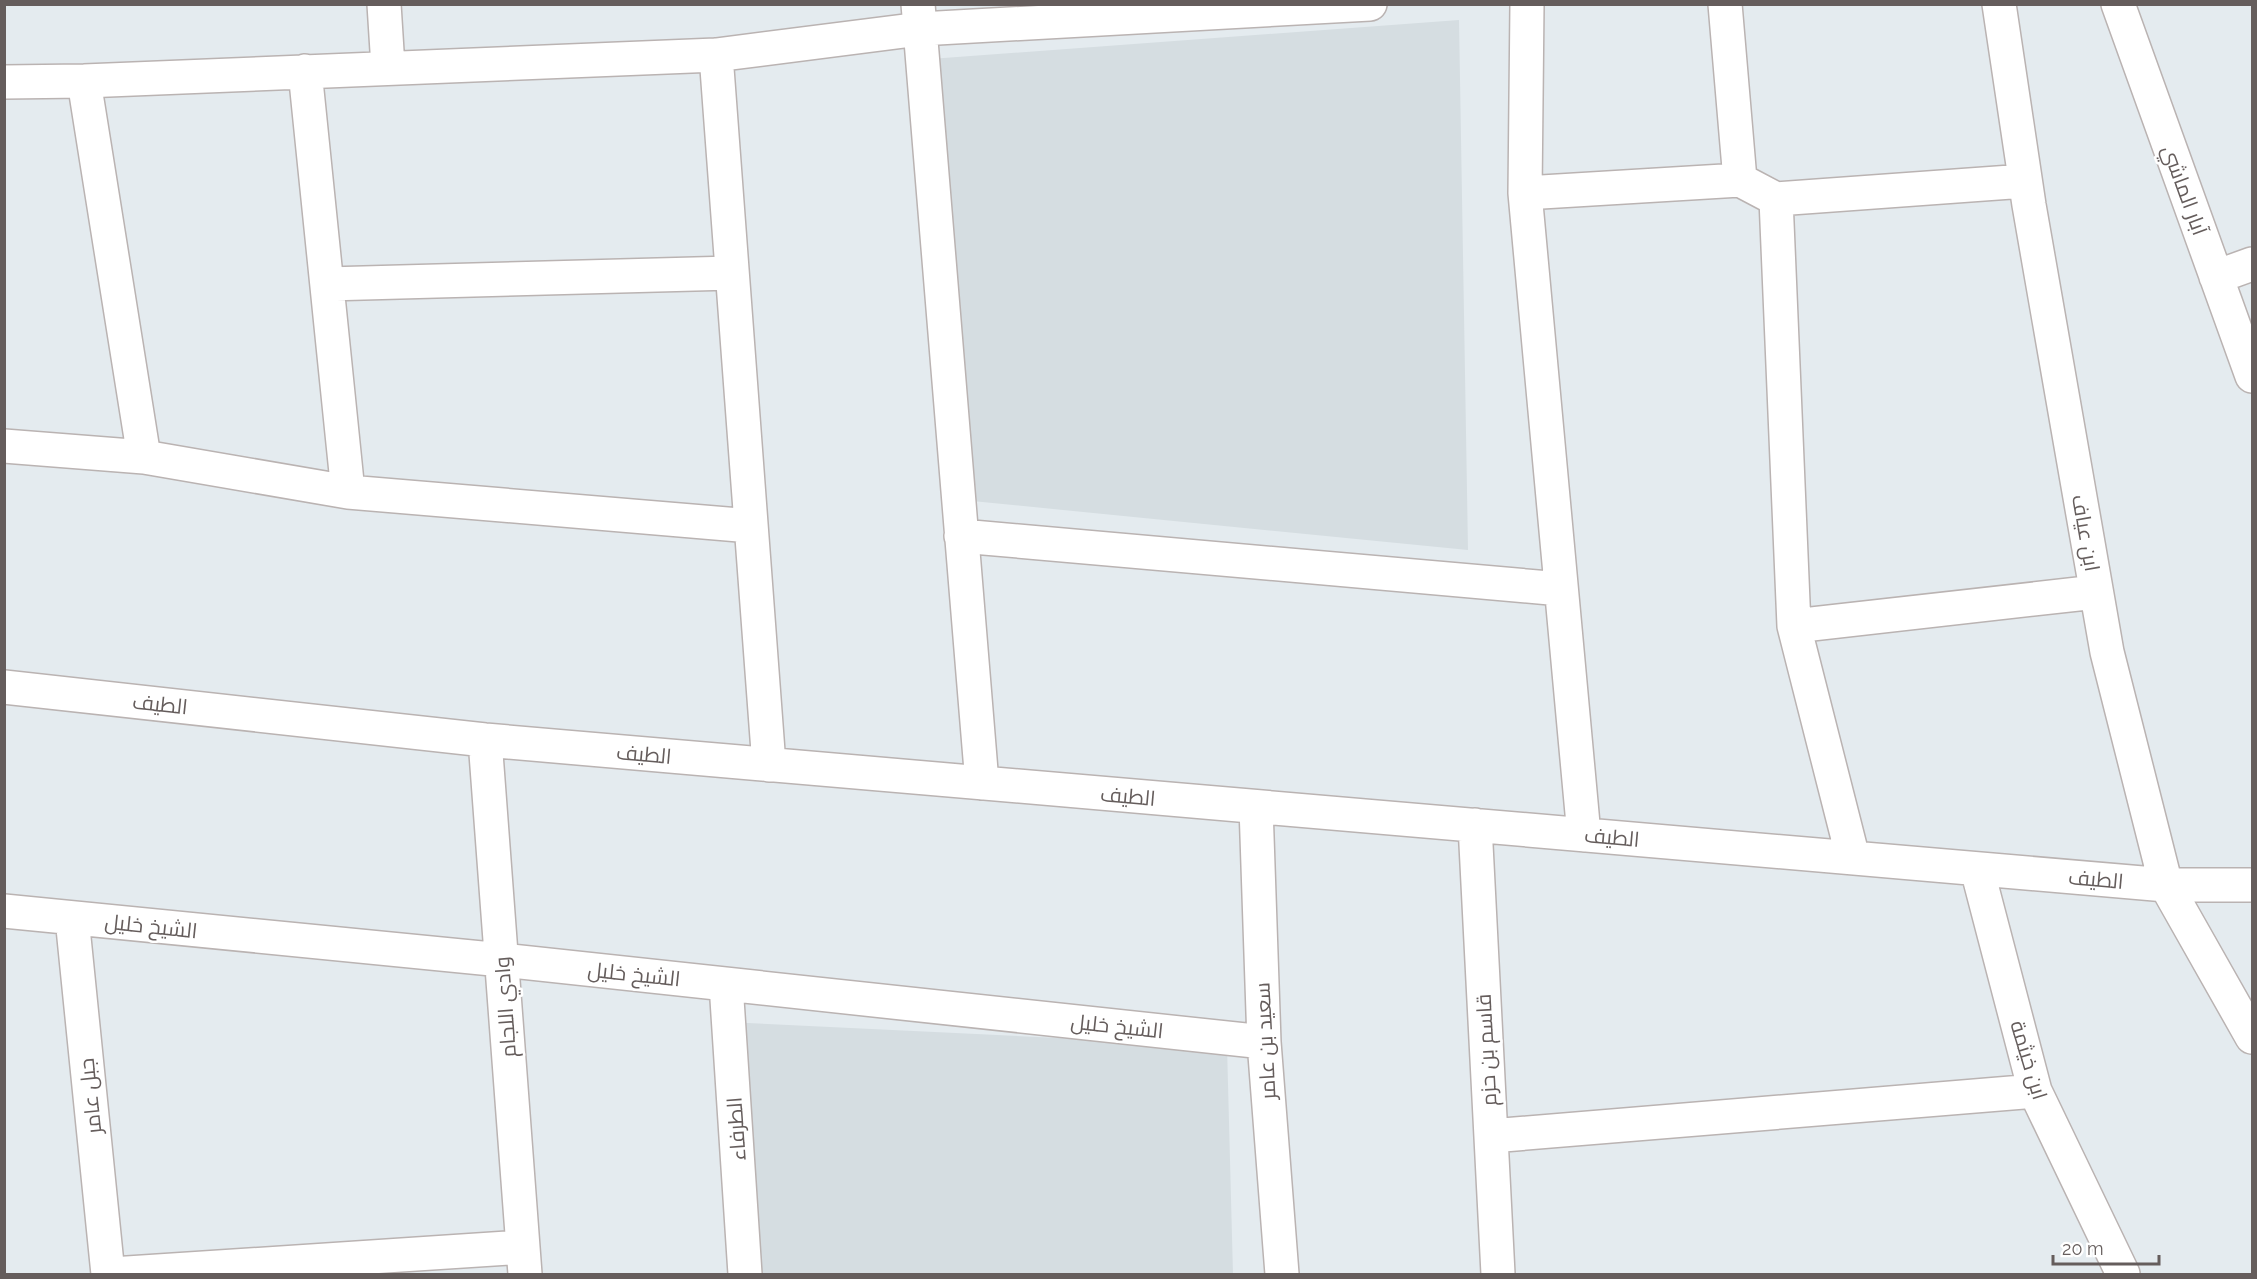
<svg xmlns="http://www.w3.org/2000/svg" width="2257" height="1279" font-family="Raleway,Cairo,sans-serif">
<rect width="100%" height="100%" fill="#e4ebef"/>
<path fill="#d5dde1" d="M 1459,20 L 1468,550 L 962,500 L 930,59 Z
M 726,1022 L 1227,1046 L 1233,1274 L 749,1274 Z"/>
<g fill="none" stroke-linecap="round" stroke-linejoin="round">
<g stroke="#bab3b2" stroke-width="36">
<path id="minor" d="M 384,4 L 388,67
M 918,4 L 982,783
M 1527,4 L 1525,193 L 1584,835
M 1725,4 L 1740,180 L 1776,199 L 1794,626 L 1853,858
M 1999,4 L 2029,205 L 2107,652 L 2166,885 L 2252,1037
M 2118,4 L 2252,376
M 716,55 L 769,765
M 305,71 L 348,492
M 84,81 L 144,457
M 4,82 L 84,81 L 716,55 L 920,29 L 1370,4
M 1525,193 L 1740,180
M 1776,199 L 2025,181
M 2216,277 L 2252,264
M 327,284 L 732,273
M 4,446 L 144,457 L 348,492 L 751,526
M 961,536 L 1561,589
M 1794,626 L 2096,592
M 4,687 L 485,740 L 2166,885 L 2252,885
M 485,740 L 525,1274
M 1256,807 L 1264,1042 L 1282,1274
M 1475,825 L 1498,1274
M 1977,869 L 2035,1091 L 2123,1274
M 4,911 L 502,960 L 1264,1042
M 72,918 L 108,1274
M 726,984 L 745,1274
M 1491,1136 L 2035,1091
M 112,1274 L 523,1247"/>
</g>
<use href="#minor" stroke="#fff" stroke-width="33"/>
</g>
<g text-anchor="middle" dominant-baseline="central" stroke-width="5" stroke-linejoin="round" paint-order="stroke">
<g font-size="21" fill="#655d5c" stroke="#fff">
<text transform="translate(2185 190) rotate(70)">آبار الماشي</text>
<text transform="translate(2086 533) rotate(80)">ابن عياف</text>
<text transform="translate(160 704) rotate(6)">الطيف</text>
<text transform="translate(644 754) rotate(5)">الطيف</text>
<text transform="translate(1128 796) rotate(5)">الطيف</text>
<text transform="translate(1612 837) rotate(5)">الطيف</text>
<text transform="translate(2096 879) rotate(5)">الطيف</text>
<text transform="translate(151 926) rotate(6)">الشيخ خليل</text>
<text transform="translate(634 974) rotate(6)">الشيخ خليل</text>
<text transform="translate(505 1007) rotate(-94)">وادي اللجام</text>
<text transform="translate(1117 1026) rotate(6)">الشيخ خليل</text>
<text transform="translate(1265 1041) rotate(-93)">سعيد بن عامر</text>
<text transform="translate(1486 1050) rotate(-93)">قاسم بن حزم</text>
<text transform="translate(2029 1060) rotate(73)">ابن خيثمة</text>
<text transform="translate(90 1096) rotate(-96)">جبل عامر</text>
<text transform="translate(736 1129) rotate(-94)">الطرفاء</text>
</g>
</g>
<rect width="2257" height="1279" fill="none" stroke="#655d5c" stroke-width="12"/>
<path d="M2053 1255v9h106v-9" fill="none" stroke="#655d5c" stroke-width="3"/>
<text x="2062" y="1255" font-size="18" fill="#655d5c" stroke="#ffffff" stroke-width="4.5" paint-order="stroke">20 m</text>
</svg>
